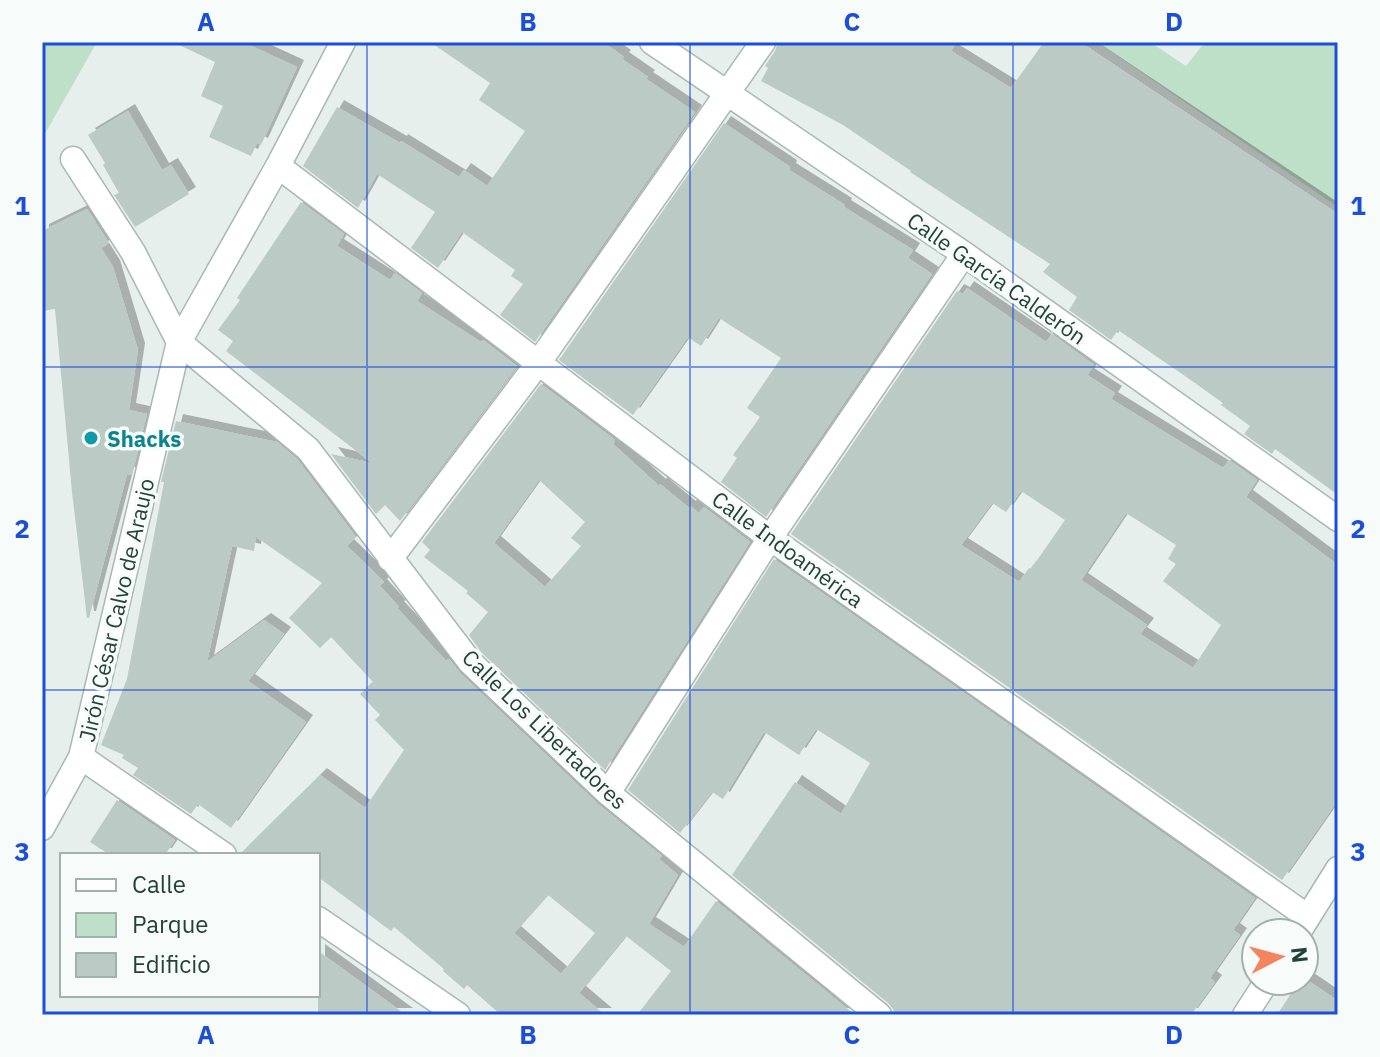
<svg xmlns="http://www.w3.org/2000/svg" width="1380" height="1057" font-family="'IBM Plex Sans',sans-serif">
<defs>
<filter id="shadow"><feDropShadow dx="7" dy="-7" stdDeviation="0" flood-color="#0004"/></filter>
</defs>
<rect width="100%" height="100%" fill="#e6efeb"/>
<path fill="#bfe0c8" d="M 42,42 L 97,42 L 42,139 Z
M 1097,42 L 1150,42 L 1186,66 L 1205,42 L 1338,42 L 1338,207 Z"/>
<path fill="#bbcac4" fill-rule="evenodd" filter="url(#shadow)" d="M 173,42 L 243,42 L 297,67 L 261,145 L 257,143 L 251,156 L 209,137 L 223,106 L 201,96 L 215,62 Z
M 430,42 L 603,42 L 624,57 L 622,59 L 648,77 L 646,79 L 695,112 L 535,342 L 500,315 L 523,284 L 511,276 L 515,270 L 462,232 L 438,268 L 411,248 L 435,212 L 377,174 L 358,208 L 303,166 L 337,107 L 400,143 L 401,141 L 459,177 L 464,170 L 487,186 L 525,131 L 479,100 L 490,83 Z
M 778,42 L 956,42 L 951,51 L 1011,88 L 1044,42 L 1080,42 L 1338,214 L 1338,495 L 1275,449 L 1272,454 L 1244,434 L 1250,426 L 1221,405 L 1223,403 L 1185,376 L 1118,330 L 1111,340 L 1069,310 L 1077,297 L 1043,272 L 1050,264 L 910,172 L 911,171 L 843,125 L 761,81 L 768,68 L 765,66 L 775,51 Z
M 128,111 L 162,170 L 171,165 L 189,194 L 135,227 L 114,195 L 119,193 L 103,165 L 105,163 L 88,135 Z
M 724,123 L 790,167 L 789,170 L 845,205 L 844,207 L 913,250 L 908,258 L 932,274 L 766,517 L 721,482 L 737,458 L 733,455 L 760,417 L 747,408 L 781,358 L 719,318 L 701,346 L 688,337 L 633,415 L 559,360 Z
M 301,202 L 344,234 L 337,246 L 390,280 L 395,273 L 422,293 L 417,301 L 481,342 L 483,340 L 517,366 L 400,521 L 385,505 L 376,514 L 331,454 L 372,463 L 226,351 L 233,341 L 218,330 L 240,300 L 237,298 Z
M 87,209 L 109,243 L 101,248 L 113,267 L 138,350 L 129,410 L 147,414 L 132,475 L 127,474 L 89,618 L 87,618 L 72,492 L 55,309 L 42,311 L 42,231 Z
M 967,288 L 1046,342 L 1052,334 L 1094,365 L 1087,375 L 1115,393 L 1111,399 L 1223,468 L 1229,460 L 1257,480 L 1246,497 L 1338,565 L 1338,800 L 1282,880 L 791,534 L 957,291 L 963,294 ZM 1021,491 L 1065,520 L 1031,569 L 1029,568 L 1019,582 L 961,545 L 992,503 L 1006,512 ZM 1126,513 L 1176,545 L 1168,559 L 1176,564 L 1163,581 L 1221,625 L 1193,668 L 1140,634 L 1147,625 L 1081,580 Z
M 541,384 L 615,440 L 613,444 L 659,486 L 660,484 L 689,508 L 690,506 L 699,513 L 704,507 L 750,542 L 605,770 L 481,652 L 469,635 L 488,612 L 466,593 L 468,591 L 424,557 L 430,550 L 422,542 ZM 539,480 L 585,522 L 571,538 L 581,546 L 545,587 L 494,543 Z
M 176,421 L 277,442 L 297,459 L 356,537 L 347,546 L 384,582 L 380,586 L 399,607 L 397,608 L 446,661 L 449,659 L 460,673 L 598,804 L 662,856 L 659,859 L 678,875 L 649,924 L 684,947 L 716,901 L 855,1015 L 637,1015 L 671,971 L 626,936 L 579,993 L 605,1015 L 501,1015 L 467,985 L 464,989 L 443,971 L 444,969 L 394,927 L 391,931 L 318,877 L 318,855 L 239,855 L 320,775 L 365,808 L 404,750 L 375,720 L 380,715 L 360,694 L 373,682 L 331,637 L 320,648 L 289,618 L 322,583 L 256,537 L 254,551 L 232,546 L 207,662 L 264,620 L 284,634 L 248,681 L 306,722 L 231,828 L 198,804 L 191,814 L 133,775 L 138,768 L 122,758 L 124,755 L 101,745 L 127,679 L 164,482 L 161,482 ZM 548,895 L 595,933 L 561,974 L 514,933 Z
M 774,559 L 1255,898 L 1233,930 L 1240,935 L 1210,978 L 1215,982 L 1191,1015 L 894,1015 L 893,1009 L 888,1003 L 732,875 L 795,782 L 841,814 L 870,763 L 816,729 L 799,755 L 764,732 L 723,799 L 712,792 L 680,833 L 628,790 Z
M 117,800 L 175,840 L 165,855 L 110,855 L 90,842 Z
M 318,951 L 406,1015 L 318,1015 Z
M 1304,978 L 1338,1001 L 1338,1015 L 1277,1015 L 1299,981 L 1304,981 Z"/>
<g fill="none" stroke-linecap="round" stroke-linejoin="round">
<g stroke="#a8b8b2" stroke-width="27">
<path id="minor" d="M 652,42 L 964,254 L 1338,519
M 73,159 L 133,252 L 179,342 L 308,449 L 470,662 L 608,793 L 879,1015
M 278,166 L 770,538 L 1308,917
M 390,559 L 539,362 L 763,42
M 81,757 L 224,855
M 608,793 L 770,538 L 964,254
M 42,828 L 81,757 L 179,342 L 278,166 L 343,42
M 318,919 L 458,1015
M 1298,933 L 1338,869
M 1245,1015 L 1267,981"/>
</g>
<use href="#minor" stroke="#fff" stroke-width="24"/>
</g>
<path fill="none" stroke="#1d4ed8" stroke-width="2" stroke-opacity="0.55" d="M 367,42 L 367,1015M 690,42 L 690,1015M 1013,42 L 1013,1015M 42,367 L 1338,367M 42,690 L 1338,690"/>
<circle fill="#0f9aa8" stroke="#f7fbf9" stroke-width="3" cx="91" cy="438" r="8"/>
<g text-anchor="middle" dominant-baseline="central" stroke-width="7" stroke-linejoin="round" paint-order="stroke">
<g font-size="22" fill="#24423a" stroke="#f7fbf9">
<text transform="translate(997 278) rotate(35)">Calle García Calderón</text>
<text transform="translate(788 549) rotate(36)">Calle Indoamérica</text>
<text transform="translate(116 610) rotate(-77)">Jirón César Calvo de Araujo</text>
<text transform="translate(545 729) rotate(44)">Calle Los Libertadores</text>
</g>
<g font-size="22" font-weight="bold" fill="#0d838f" stroke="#f7fbf9" text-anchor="start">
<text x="107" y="438">Shacks</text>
</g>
</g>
<rect width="1380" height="1057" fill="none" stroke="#f7fbf9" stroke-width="88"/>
<rect x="60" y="853" width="260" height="144" fill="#f7fbf9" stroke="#a3b1ad" stroke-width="2"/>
<rect x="76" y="879" width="40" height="12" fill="#ffffff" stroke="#a3b1ad" stroke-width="2"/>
<text x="132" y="893" font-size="24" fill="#24423a">Calle</text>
<rect x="76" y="913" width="40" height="24" fill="#bfe0c8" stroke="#a3b1ad" stroke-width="2"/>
<text x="132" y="933" font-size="24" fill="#24423a">Parque</text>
<rect x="76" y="953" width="40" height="24" fill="#bbcac4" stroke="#a3b1ad" stroke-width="2"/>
<text x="132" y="973" font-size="24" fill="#24423a">Edificio</text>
<g transform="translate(1280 957) rotate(84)"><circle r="38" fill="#f7fbf9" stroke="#a3b1ad" stroke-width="2"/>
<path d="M0-6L14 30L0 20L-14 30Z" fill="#f4845f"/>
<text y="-12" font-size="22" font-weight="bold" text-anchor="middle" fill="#24423a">N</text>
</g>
<rect x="44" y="44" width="1292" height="969" fill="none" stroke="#1d4ed8" stroke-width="3"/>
<g font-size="26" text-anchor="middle" font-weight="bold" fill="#1d4ed8">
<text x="206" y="31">A</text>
<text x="528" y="31">B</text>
<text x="852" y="31">C</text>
<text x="1174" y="31">D</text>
<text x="22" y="215">1</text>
<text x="1358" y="215">1</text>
<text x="22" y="538">2</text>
<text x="1358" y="538">2</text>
<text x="22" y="861">3</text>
<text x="1358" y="861">3</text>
<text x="206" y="1044">A</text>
<text x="528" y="1044">B</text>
<text x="852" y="1044">C</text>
<text x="1174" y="1044">D</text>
</g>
</svg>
